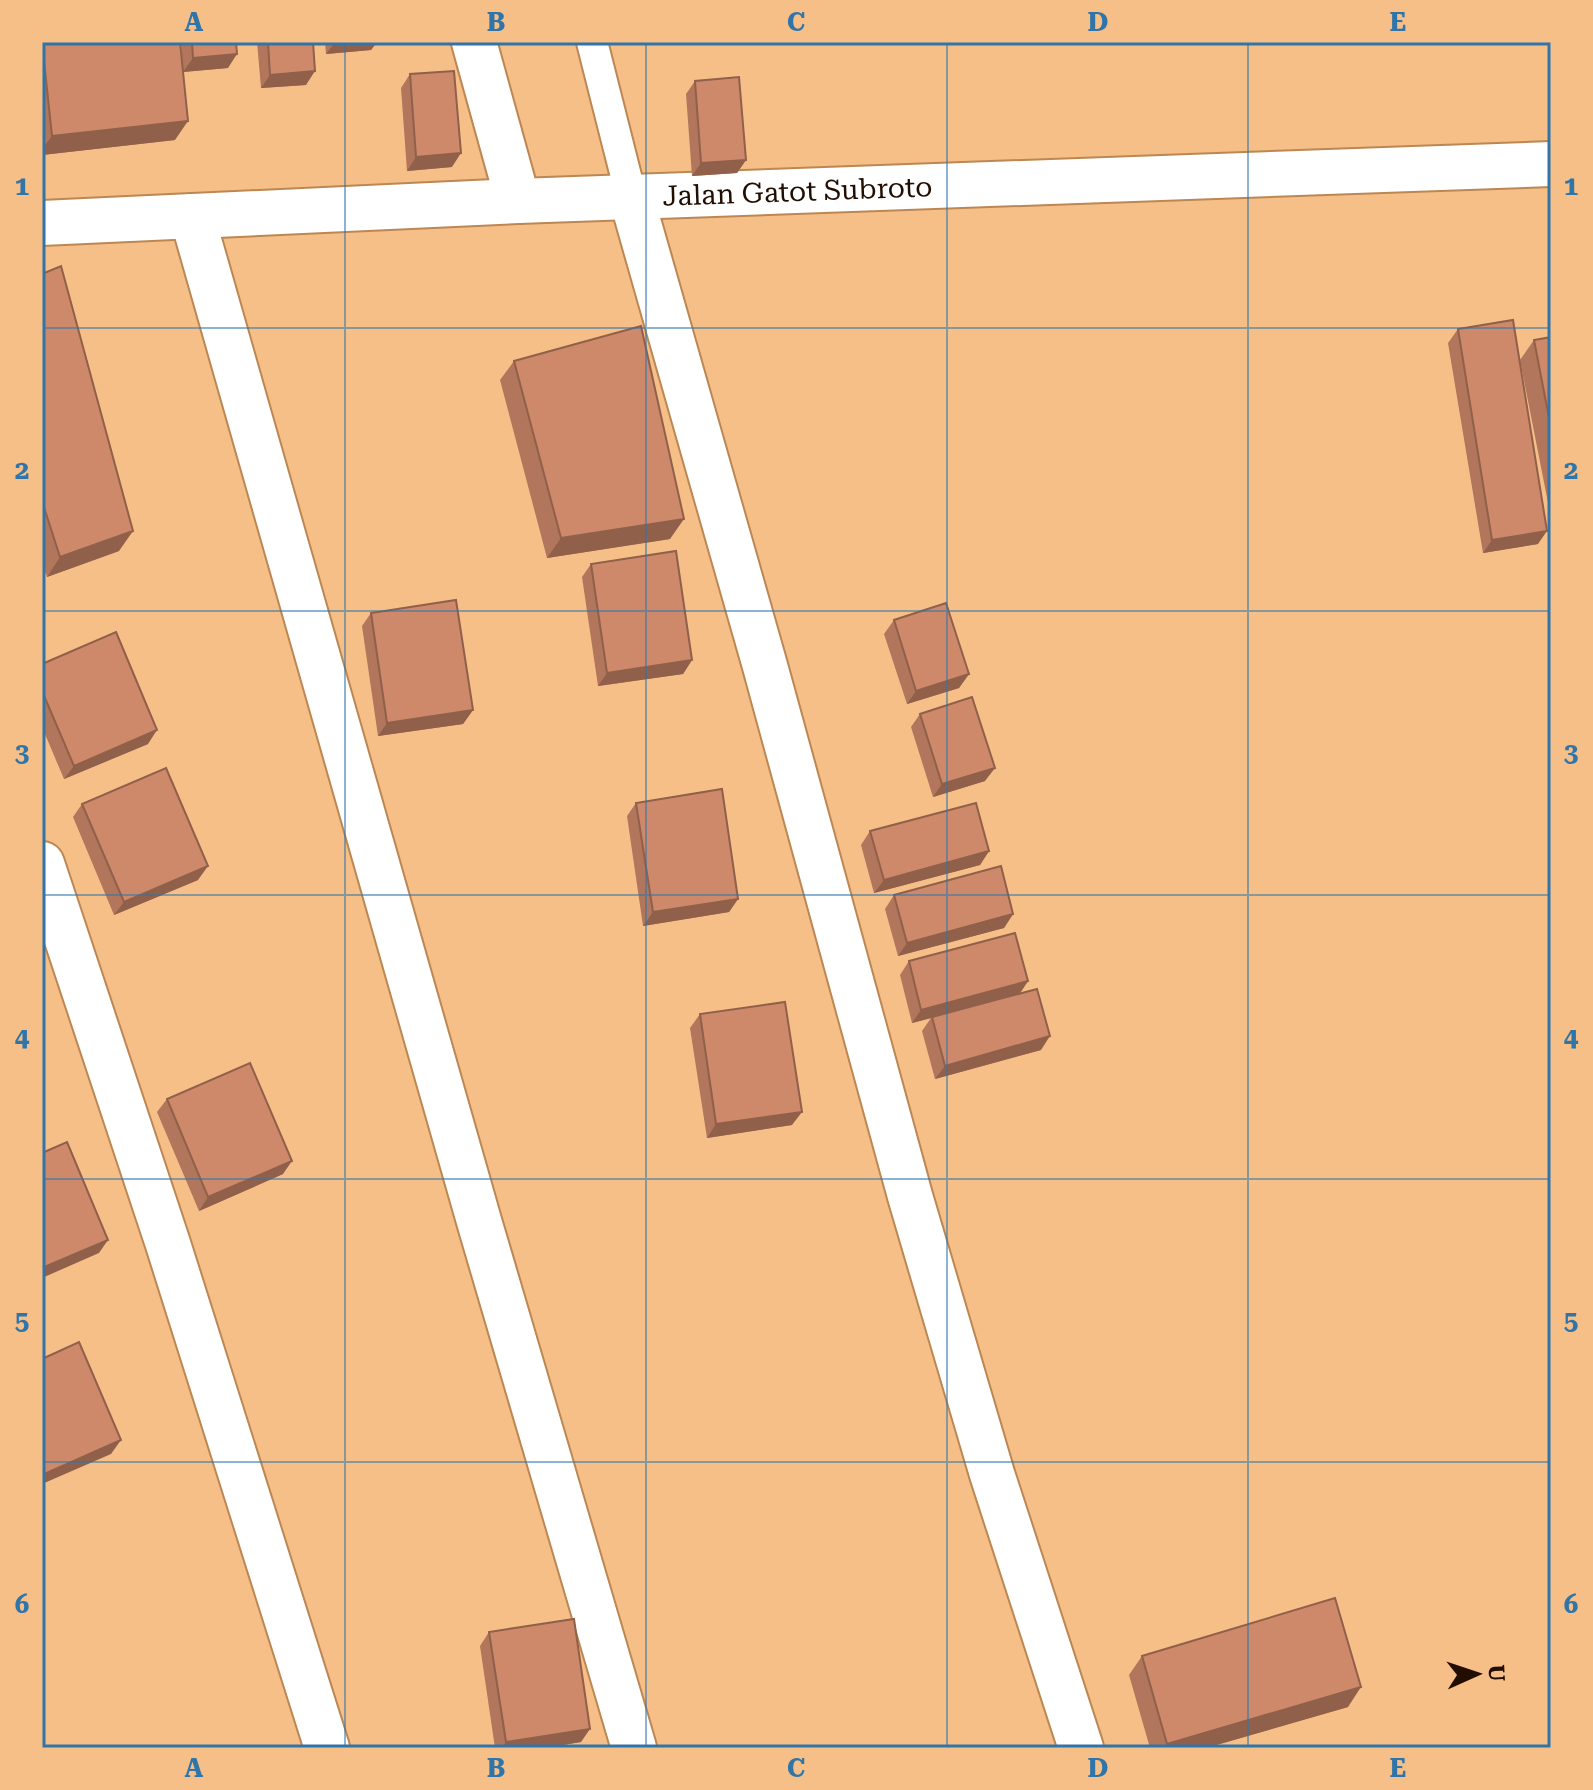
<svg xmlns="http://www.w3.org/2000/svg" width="1593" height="1790" font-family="'Roboto Serif',serif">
<rect width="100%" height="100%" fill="#f7bf88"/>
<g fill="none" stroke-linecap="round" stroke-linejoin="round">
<g stroke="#bc8752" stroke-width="34">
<path id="service" d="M 592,42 L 631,196"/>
</g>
<g stroke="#bc8752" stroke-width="48">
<path id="minor" d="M 474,42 L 518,201
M 631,196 L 765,666 L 910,1196 L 992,1474 L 1081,1748
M 192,216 L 479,1221 L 634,1748
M 42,864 L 168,1244 L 327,1748"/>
</g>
<g stroke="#bc8752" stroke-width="48">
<g id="tertiary">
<path id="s1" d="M 42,223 L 518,201 L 1551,164"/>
</g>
</g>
<use href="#service" stroke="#fff" stroke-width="30"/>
<use href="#minor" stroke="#fff" stroke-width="44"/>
<use href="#tertiary" stroke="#fff" stroke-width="44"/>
</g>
<path fill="#b1765b" d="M 42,42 L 175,140 L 42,155 Z
M 181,42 L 236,42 L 228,68 L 183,72 Z
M 257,42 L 313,42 L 306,85 L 261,88 Z
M 325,42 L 377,42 L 371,50 L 326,54 Z
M 410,74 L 452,167 L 407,171 L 401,88 Z
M 695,81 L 746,160 L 737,173 L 692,176 L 686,94 Z
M 42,274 L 119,551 L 47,577 L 42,562 Z
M 1458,329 L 1538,544 L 1483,553 L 1448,343 Z
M 1551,337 L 1551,518 L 1520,360 L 1534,340 Z
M 514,361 L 670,539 L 547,558 L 500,380 Z
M 591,564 L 692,660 L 683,674 L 598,686 L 582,577 Z
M 371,613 L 473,710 L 463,724 L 378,736 L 362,626 Z
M 894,620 L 969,674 L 959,688 L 907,704 L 884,634 Z
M 42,664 L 148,744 L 64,779 L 42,727 Z
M 920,714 L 985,781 L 933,797 L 911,727 Z
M 636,803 L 738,899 L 729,912 L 643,926 L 627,816 Z
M 82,804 L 198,880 L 114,915 L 73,817 Z
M 870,831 L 989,851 L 980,865 L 874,893 L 861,845 Z
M 894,895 L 1013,914 L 1004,928 L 898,956 L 885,909 Z
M 909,961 L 1028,981 L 1019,994 L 1041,1050 L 935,1079 L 922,1031 L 931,1018 L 912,1023 L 900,975 Z
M 700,1014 L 792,1125 L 707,1138 L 690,1028 Z
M 167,1099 L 283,1174 L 199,1211 L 157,1112 Z
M 489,1632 L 581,1742 L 545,1748 L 495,1748 L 480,1646 Z
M 1142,1656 L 1348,1707 L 1206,1748 L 1150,1748 L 1129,1675 Z"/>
<path fill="#90604a" d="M 335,42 L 377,42 L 371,50 L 326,54 Z
M 237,54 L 228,68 L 183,72 L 193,58 Z
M 315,71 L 306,85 L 261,88 L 270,75 Z
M 188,121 L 175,140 L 42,155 L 42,149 L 52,136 Z
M 461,153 L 452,167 L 407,171 L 416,157 Z
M 746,160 L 737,173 L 692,176 L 701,163 Z
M 684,519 L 670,539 L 547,558 L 561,538 Z
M 133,531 L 119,551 L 47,577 L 60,557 Z
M 1547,531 L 1538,544 L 1483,553 L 1492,540 Z
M 692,660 L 683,674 L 598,686 L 607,673 Z
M 969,674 L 959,688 L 907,704 L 916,691 Z
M 473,710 L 463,724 L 378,736 L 387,723 Z
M 157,730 L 148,744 L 64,779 L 74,766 Z
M 995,768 L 985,781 L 933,797 L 942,784 Z
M 989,851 L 980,865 L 874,893 L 884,880 Z
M 208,866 L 198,880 L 114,915 L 124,902 Z
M 738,899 L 729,912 L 643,926 L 653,912 Z
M 1013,914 L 1004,928 L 898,956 L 907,943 Z
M 1028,981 L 1019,995 L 912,1023 L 921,1010 Z
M 1050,1036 L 1041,1050 L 935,1079 L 945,1066 Z
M 802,1112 L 792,1125 L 707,1138 L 716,1124 Z
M 292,1161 L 283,1174 L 199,1211 L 208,1197 Z
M 108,1240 L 99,1253 L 42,1278 L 42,1268 Z
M 121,1440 L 111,1454 L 42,1484 L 42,1475 Z
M 1361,1687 L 1348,1707 L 1206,1748 L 1164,1748 L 1167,1744 Z
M 590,1729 L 581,1742 L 545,1748 L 502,1748 L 506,1742 Z"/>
<path fill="#ce896a" stroke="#90604a" stroke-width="2" d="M 42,42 L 180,42 L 188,121 L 52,136 Z
M 192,42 L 236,42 L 237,54 L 193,58 Z
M 268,42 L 313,42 L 315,71 L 270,75 Z
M 454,71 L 461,153 L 416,157 L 410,74 Z
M 739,77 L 746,160 L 701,163 L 695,81 Z
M 61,266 L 133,531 L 60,557 L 42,501 L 42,274 Z
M 1513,320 L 1547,531 L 1492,540 L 1458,329 Z
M 641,326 L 684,519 L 561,538 L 514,361 Z
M 1551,337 L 1551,428 L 1534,340 Z
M 676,551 L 692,660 L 607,673 L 591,564 Z
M 456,600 L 473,710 L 387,723 L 371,613 Z
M 946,603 L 969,674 L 916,691 L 894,620 Z
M 116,632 L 157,730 L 74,766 L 42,691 L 42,664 Z
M 972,697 L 995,768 L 942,784 L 920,714 Z
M 166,768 L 208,866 L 124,902 L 82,804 Z
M 722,789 L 738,899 L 653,912 L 636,803 Z
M 976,803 L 989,851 L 884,880 L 870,831 Z
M 1001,866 L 1013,914 L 907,943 L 894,895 Z
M 1015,933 L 1028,981 L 921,1010 L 909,961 Z
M 1037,989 L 1050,1036 L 945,1066 L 932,1017 Z
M 785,1002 L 802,1112 L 716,1124 L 700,1014 Z
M 250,1063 L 292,1161 L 208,1197 L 167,1099 Z
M 67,1142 L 108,1240 L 42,1268 L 42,1153 Z
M 79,1342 L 121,1440 L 42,1475 L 42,1359 Z
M 1335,1598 L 1361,1687 L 1167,1744 L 1142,1656 Z
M 574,1619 L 590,1729 L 506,1742 L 489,1632 Z"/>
<path fill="none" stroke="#3075aa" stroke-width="2" stroke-opacity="0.55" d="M 345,42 L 345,1748M 646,42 L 646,1748M 947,42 L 947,1748M 1248,42 L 1248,1748M 42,328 L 1551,328M 42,611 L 1551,611M 42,895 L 1551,895M 42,1179 L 1551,1179M 42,1462 L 1551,1462"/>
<g text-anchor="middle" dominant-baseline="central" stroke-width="6" stroke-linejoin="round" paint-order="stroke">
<g font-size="28" fill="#220e00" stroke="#f7bf88">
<text stroke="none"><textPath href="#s1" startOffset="756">Jalan Gatot Subroto</textPath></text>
</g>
</g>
<rect width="1593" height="1790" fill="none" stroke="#f7bf88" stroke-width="88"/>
<g transform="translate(1477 1674) rotate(87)" stroke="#f7bf88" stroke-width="6" paint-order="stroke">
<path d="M0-6L14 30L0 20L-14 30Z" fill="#220e00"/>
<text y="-12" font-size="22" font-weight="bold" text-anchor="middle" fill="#220e00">U</text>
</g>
<rect x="44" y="44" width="1505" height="1702" fill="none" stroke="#3075aa" stroke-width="3"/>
<g font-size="26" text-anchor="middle" font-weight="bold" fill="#3075aa">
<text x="194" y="31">A</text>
<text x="496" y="31">B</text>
<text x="796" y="31">C</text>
<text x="1098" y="31">D</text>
<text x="1398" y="31">E</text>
<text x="22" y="195">1</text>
<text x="1571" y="195">1</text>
<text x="22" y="479">2</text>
<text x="1571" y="479">2</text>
<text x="22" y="762">3</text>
<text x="1571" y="762">3</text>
<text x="22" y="1046">4</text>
<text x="1571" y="1046">4</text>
<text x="22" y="1330">5</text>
<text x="1571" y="1330">5</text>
<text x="22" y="1613">6</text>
<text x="1571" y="1613">6</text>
<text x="194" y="1777">A</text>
<text x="496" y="1777">B</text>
<text x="796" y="1777">C</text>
<text x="1098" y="1777">D</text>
<text x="1398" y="1777">E</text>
</g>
</svg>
